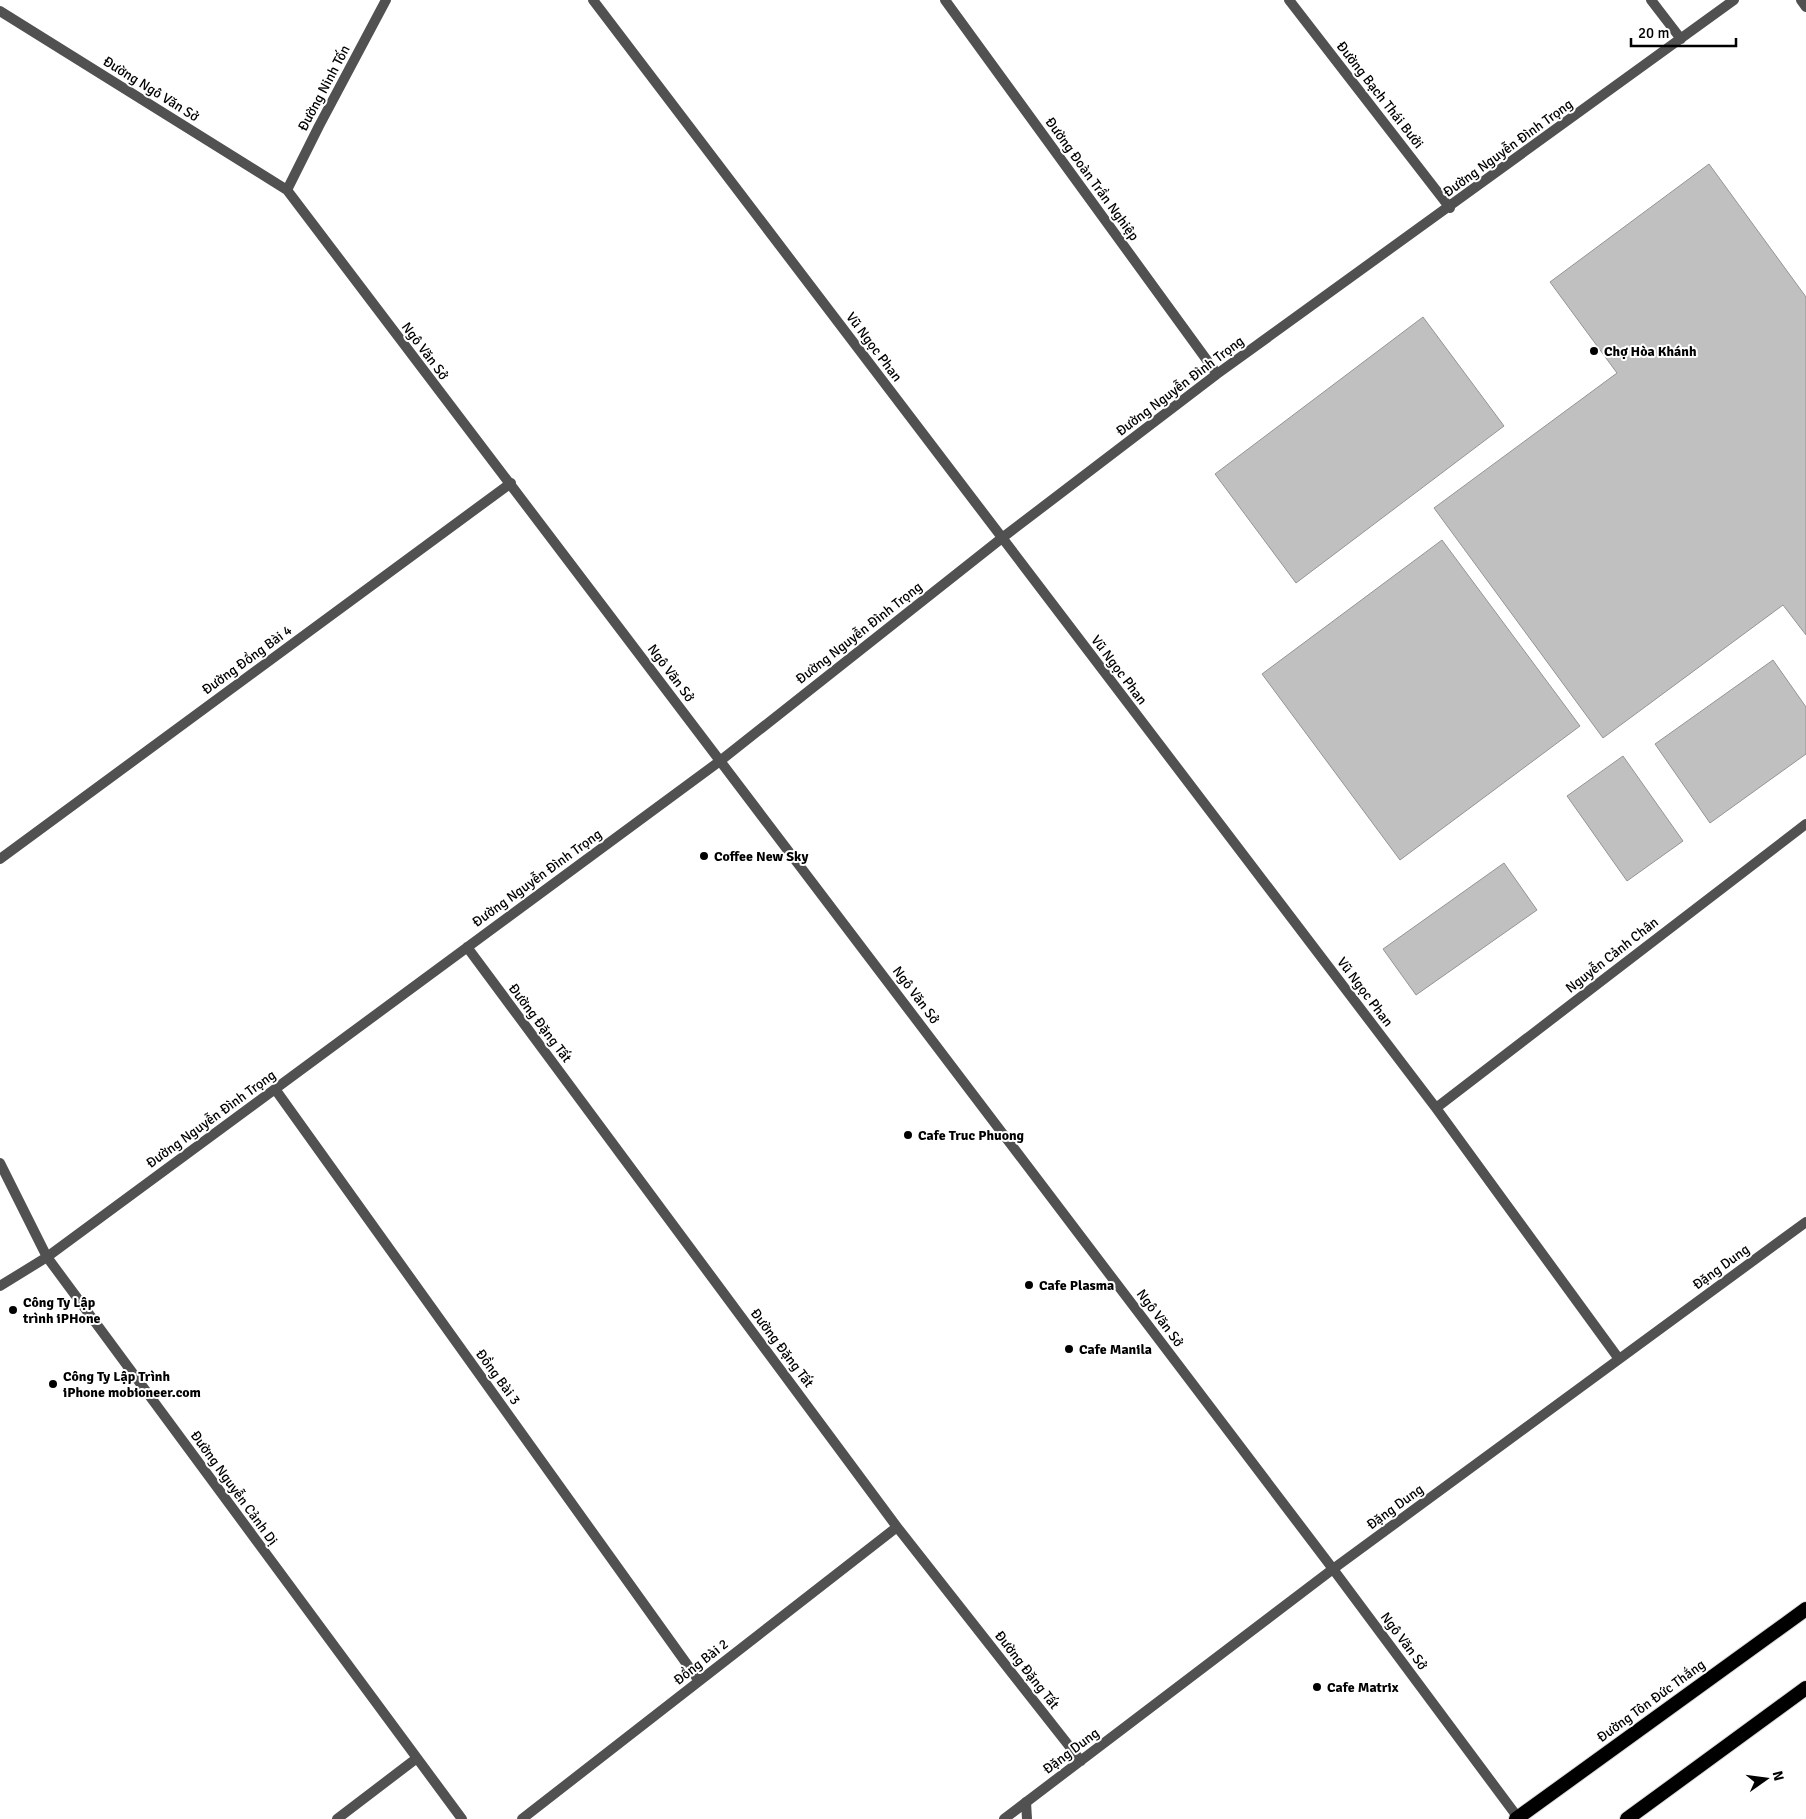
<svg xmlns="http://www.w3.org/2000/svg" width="1806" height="1819" font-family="Signika,sans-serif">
<rect width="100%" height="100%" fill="#fff"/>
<path fill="#c0c0c0" stroke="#959595" d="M 1709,164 L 1806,297 L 1806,635 L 1783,605 L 1603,738 L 1434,508 L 1617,373 L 1550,282 Z
M 1423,317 L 1504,426 L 1296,583 L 1215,474 Z
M 1442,540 L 1580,726 L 1400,860 L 1262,674 Z
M 1773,660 L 1806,707 L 1806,754 L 1710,823 L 1655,744 Z
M 1623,756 L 1683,841 L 1627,881 L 1567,796 Z
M 1504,863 L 1537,910 L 1416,995 L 1383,949 Z"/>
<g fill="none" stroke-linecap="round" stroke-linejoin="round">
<g stroke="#dbdbdb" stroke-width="16">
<path id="trunk" d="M 1516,1819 L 1806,1609
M 1627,1819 L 1806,1688"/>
</g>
<path stroke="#515151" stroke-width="10" d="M 1801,0 L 1806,7
M 1026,1802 L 1027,1819"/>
<path stroke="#515151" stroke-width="10" d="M 593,0 L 1436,1108 L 1619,1359
M 945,0 L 1217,374
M 1289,0 L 1450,208
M 1651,0 L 1681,39
M 0,859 L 511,483
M 467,947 L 897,1527 L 1081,1761
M 275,1089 L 699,1681
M 1436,1108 L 1806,824
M 0,1163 L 47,1257 L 462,1819
M 0,1286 L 47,1257 L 720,761 L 1002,538 L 1217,374 L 1734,0
M 337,1819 L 417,1758
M 522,1819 L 897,1527
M 1004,1819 L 1333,1569 L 1806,1222"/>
<path stroke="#515151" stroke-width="10" d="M 0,11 L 287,190 L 1333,1569 L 1519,1819
M 287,190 L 319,126 L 386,0"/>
<use href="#trunk" stroke="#000" stroke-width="14"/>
</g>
<g fill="#000" stroke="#fff" stroke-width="2">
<circle cx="1594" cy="351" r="5"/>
<circle cx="704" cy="856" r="5"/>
<circle cx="908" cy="1135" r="5"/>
<circle cx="1029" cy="1285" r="5"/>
<circle cx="13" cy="1310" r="5"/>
<circle cx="1069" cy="1349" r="5"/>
<circle cx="53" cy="1384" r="5"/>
<circle cx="1317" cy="1687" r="5"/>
</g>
<g text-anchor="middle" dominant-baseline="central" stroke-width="4" stroke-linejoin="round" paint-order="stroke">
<g font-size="14" fill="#000" stroke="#fff">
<text transform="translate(324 88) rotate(-62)">Đường Ninh Tốn</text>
<text transform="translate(151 89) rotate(32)">Đường Ngô Văn Sở</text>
<text transform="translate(1380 95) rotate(52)">Đường Bạch Thái Bưởi</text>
<text transform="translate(1508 148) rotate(-36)">Đường Nguyễn Đình Trọng</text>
<text transform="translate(1092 179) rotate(54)">Đường Đoàn Trần Nghiệp</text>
<text transform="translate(874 347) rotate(53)">Vũ Ngọc Phan</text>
<text transform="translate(425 351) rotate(53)">Ngô Văn Sở</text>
<text transform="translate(1180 386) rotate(-37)">Đường Nguyễn Đình Trọng</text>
<text transform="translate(859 633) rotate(-38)">Đường Nguyễn Đình Trọng</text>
<text transform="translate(247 660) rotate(-36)">Đường Đồng Bài 4</text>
<text transform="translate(1119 670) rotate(53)">Vũ Ngọc Phan</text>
<text transform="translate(671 673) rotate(53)">Ngô Văn Sở</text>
<text transform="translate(537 878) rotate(-36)">Đường Nguyễn Đình Trọng</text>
<text transform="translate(1612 955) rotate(-38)">Nguyễn Cảnh Chân</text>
<text transform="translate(1365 992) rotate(53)">Vũ Ngọc Phan</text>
<text transform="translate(916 995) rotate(53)">Ngô Văn Sở</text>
<text transform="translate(540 1023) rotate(53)">Đường Đặng Tất</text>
<text transform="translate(211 1119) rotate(-36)">Đường Nguyễn Đình Trọng</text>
<text transform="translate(1721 1267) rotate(-36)">Đặng Dung</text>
<text transform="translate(1160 1318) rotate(53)">Ngô Văn Sở</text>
<text transform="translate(782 1348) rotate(53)">Đường Đặng Tất</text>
<text transform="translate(498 1377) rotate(54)">Đồng Bài 3</text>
<text transform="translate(234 1488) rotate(54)">Đường Nguyễn Cảnh Dị</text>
<text transform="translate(1395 1507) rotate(-36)">Đặng Dung</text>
<text transform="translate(1404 1641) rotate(53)">Ngô Văn Sở</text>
<text transform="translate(701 1662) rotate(-38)">Đồng Bài 2</text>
<text transform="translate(1027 1670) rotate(52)">Đường Đặng Tất</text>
<text transform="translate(1651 1701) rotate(-36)">Đường Tôn Đức Thắng</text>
<text transform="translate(1071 1751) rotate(-37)">Đặng Dung</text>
</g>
<g font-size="14" font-weight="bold" fill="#000" stroke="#fff" text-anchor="start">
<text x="1604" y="351">Chợ Hòa Khánh</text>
<text x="714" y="856">Coffee New Sky</text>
<text x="918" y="1135">Cafe Truc Phuong</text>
<text x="1039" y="1285">Cafe Plasma</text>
<text x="23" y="1302">Công Ty Lập<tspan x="23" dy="16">trình iPHone</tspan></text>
<text x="1079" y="1349">Cafe Manila</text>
<text x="63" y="1376">Công Ty Lập Trình<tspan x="63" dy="16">iPhone mobioneer.com</tspan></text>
<text x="1327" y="1687">Cafe Matrix</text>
</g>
</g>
<g transform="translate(1766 1779) rotate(76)" stroke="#ffffff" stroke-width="4" paint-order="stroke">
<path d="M0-4L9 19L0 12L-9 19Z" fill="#000000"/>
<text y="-8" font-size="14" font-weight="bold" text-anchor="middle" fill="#000000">N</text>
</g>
<path d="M1631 38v8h105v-8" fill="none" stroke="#000000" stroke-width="2.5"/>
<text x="1638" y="38" font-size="15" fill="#000000" stroke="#ffffff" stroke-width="4" paint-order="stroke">20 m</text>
</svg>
